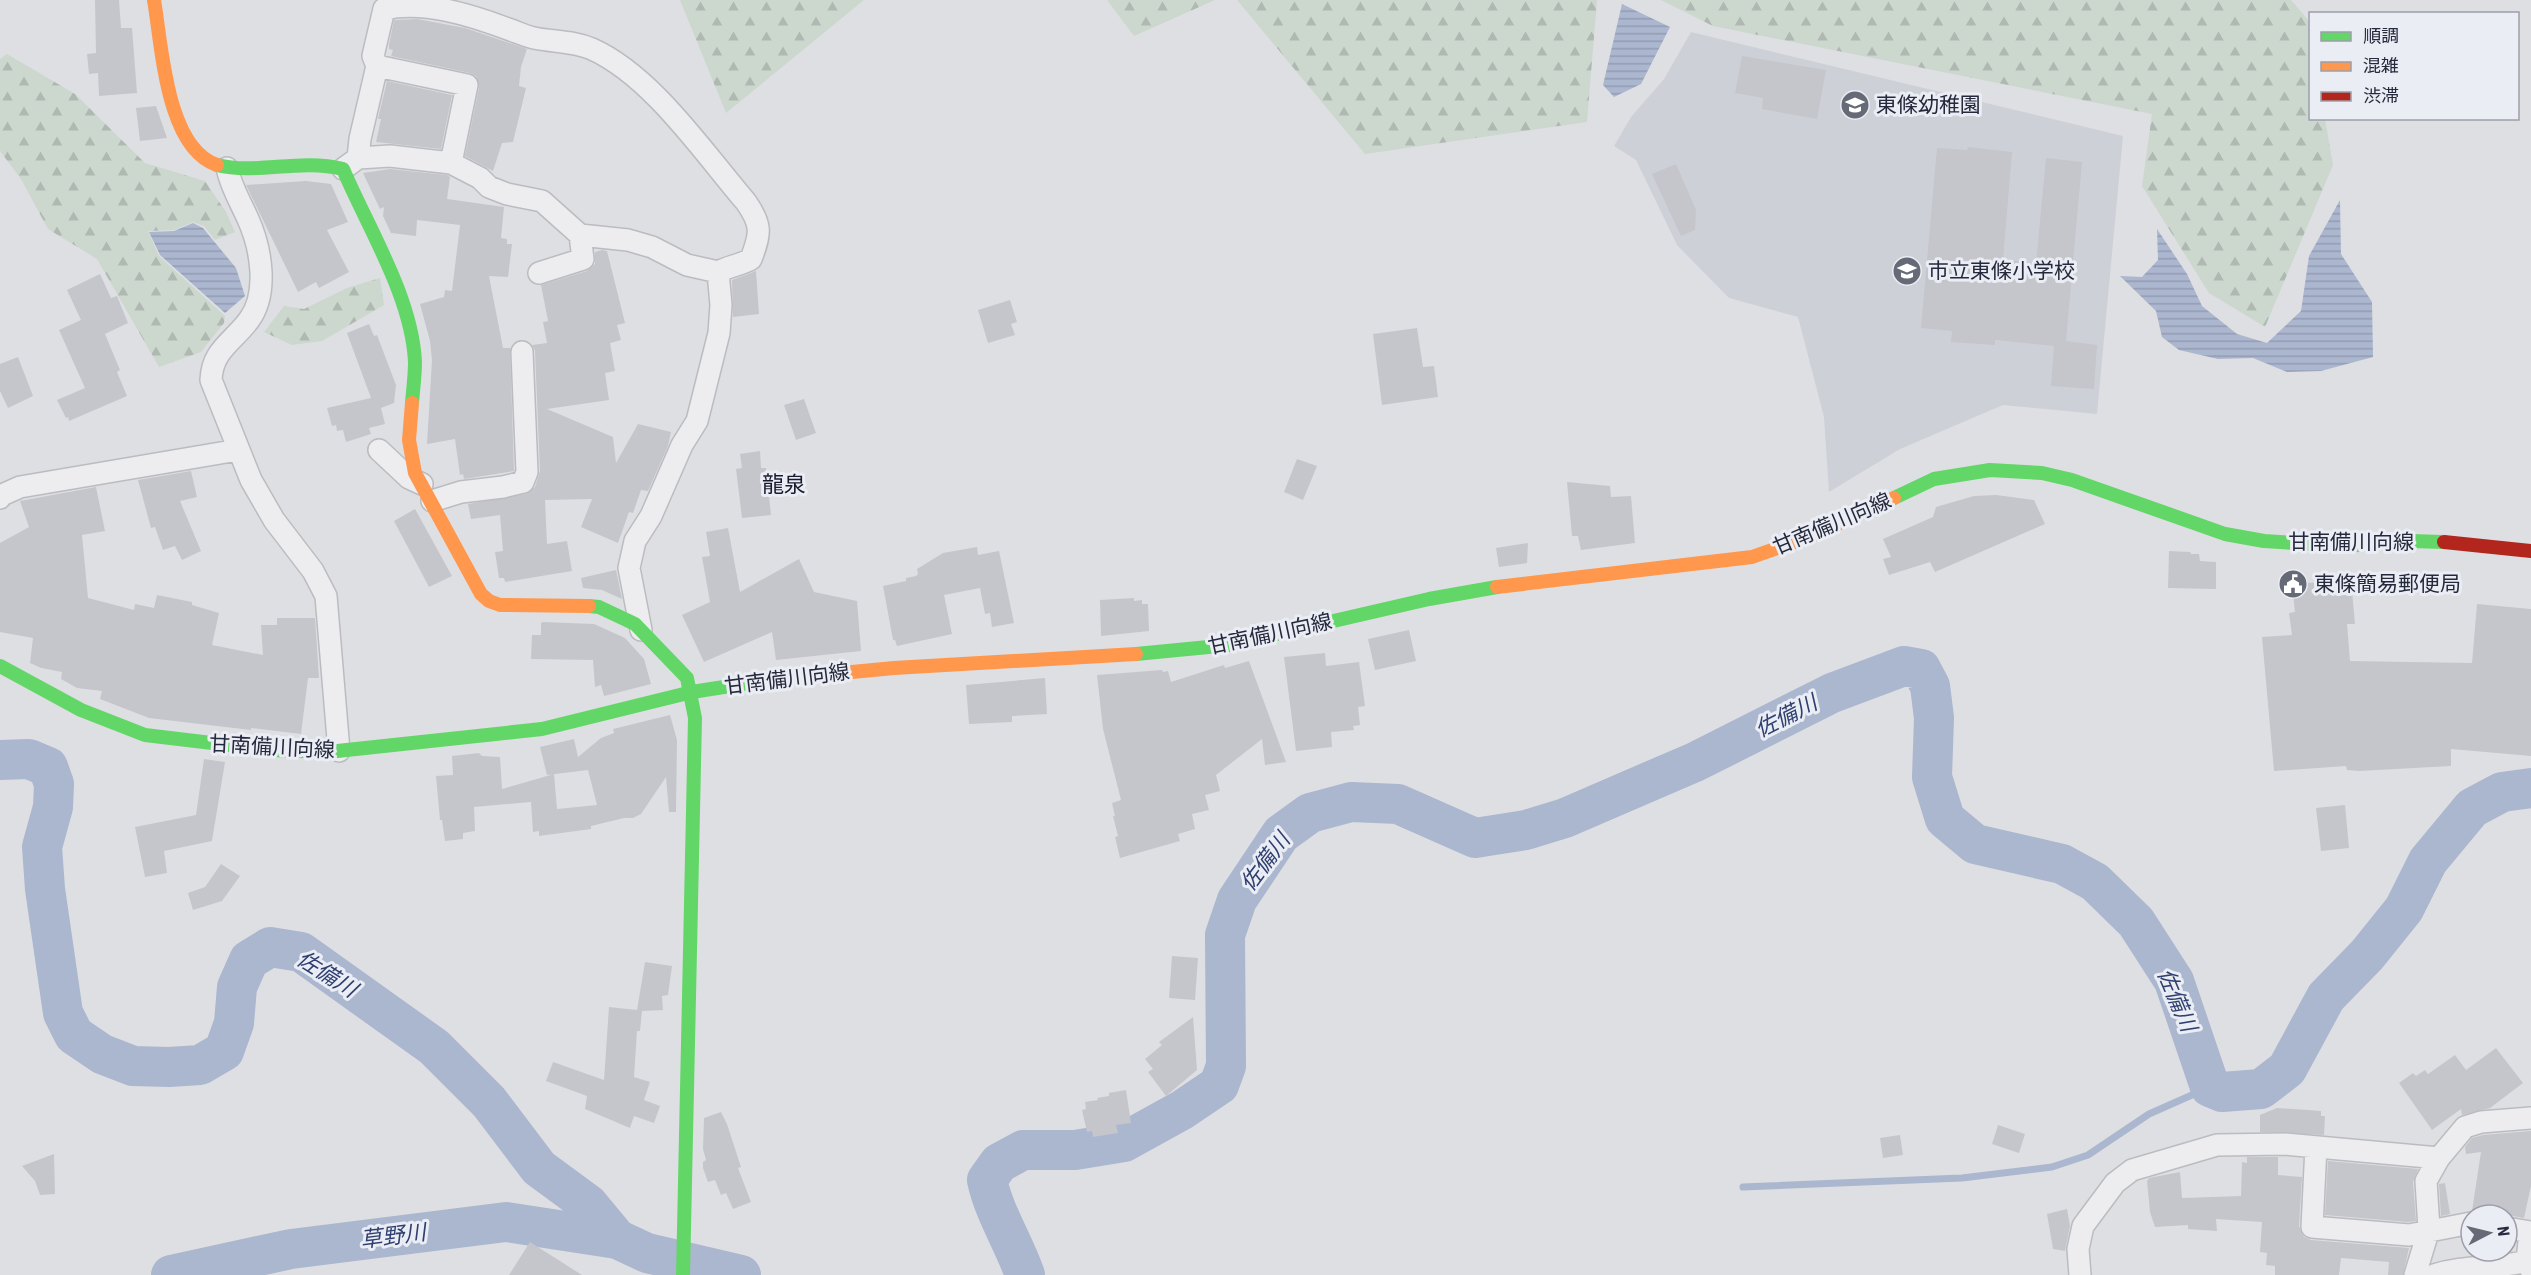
<svg xmlns="http://www.w3.org/2000/svg" width="2531" height="1275" font-family="'Roboto Condensed','Noto Sans JP',sans-serif">
<defs>
<pattern id="forest-firs" width="22" height="20" patternUnits="userSpaceOnUse" patternTransform="scale(1.5)"><rect width="22" height="20" fill="#ccd7ce"/><path d="M5 1l3.5 6h-7zM16 11l3.5 6h-7z" fill="#afb9b2"/></pattern>
<pattern id="water-rules" width="6" height="5" patternUnits="userSpaceOnUse" patternTransform="scale(1.5)"><rect width="6" height="5" fill="#abb6cf"/><path d="M0 2.5h6" fill="none" stroke="#939cb3"/></pattern>
</defs>
<rect width="100%" height="100%" fill="#dedfe3"/>
<path fill="#ced0d8" d="M 1691,32 L 2123,136 L 2097,414 L 2003,405 L 1900,449 L 1829,492 L 1824,417 L 1798,317 L 1729,298 L 1677,245 L 1636,160 L 1614,146 L 1631,117 L 1664,79 Z"/>
<path fill="url(#forest-firs)" d="M 680,0 L 864,0 L 726,113 Z
M 1107,0 L 1215,0 L 1134,36 Z
M 1237,0 L 1597,0 L 1587,122 L 1365,154 Z
M 1661,0 L 2291,0 L 2309,21 L 2310,118 L 2325,119 L 2333,165 L 2265,327 L 2209,293 L 2142,186 L 2152,114 L 1713,26 Z
M 7,54 L 75,94 L 145,163 L 205,181 L 226,212 L 235,232 L 215,240 L 204,226 L 193,222 L 174,230 L 148,231 L 159,256 L 225,316 L 224,323 L 201,352 L 159,367 L 97,259 L 48,229 L 21,179 L 0,151 L 0,59 Z
M 380,278 L 384,305 L 322,341 L 292,345 L 264,332 L 284,306 L 304,309 L 347,288 Z"/>
<path fill="url(#water-rules)" d="M 1622,4 L 1670,27 L 1641,84 L 1614,97 L 1603,85 Z
M 2340,200 L 2341,254 L 2372,302 L 2373,357 L 2321,371 L 2287,372 L 2253,358 L 2218,359 L 2179,350 L 2162,337 L 2156,311 L 2120,276 L 2142,277 L 2158,260 L 2157,229 L 2187,274 L 2202,306 L 2237,334 L 2267,343 L 2301,311 L 2309,256 Z
M 193,223 L 203,228 L 236,268 L 245,296 L 225,313 L 160,255 L 149,232 L 174,231 Z"/>
<g fill="none" stroke-linecap="round" stroke-linejoin="round">
<path stroke="#abb6cf" stroke-width="7" d="M 1743,1187 L 1962,1178 L 2052,1167 L 2088,1155 L 2149,1114 L 2210,1087"/>
<path stroke="#abb6cf" stroke-width="40" d="M 0,760 L 29,759 L 48,767 L 54,784 L 53,807 L 42,847 L 45,889 L 63,1013 L 74,1035 L 102,1054 L 133,1066 L 169,1067 L 200,1065 L 224,1051 L 234,1023 L 237,987 L 249,960 L 270,947 L 301,952 L 434,1047 L 489,1102 L 539,1168 L 588,1204 L 617,1239 L 647,1253 L 741,1275
M 171,1275 L 291,1249 L 506,1222 L 617,1239
M 1025,1275 C 1014,1243 994,1213 987,1180 L 999,1163 L 1023,1150 L 1075,1150 L 1124,1142 L 1182,1110 L 1219,1085 L 1226,1066 L 1225,935 L 1237,900 L 1281,834 L 1310,813 L 1351,802 L 1398,804 L 1475,838 L 1526,830 L 1565,818 L 1695,762 L 1832,693 L 1904,666 L 1921,669 L 1930,686 L 1934,718 L 1932,777 L 1945,819 L 1975,844 L 2062,864 L 2095,882 L 2136,922 L 2174,981 L 2210,1087 L 2222,1092 L 2261,1089 L 2287,1069 L 2326,997 L 2367,955 L 2404,909 L 2428,861 L 2472,808 L 2502,792 L 2531,788"/>
</g>
<path fill="#c5c6cc" d="M 95,0 L 119,0 L 121,28 L 132,28 L 137,93 L 99,96 L 98,73 L 89,74 L 87,54 L 96,53 Z
M 417,19 L 465,28 L 527,49 L 521,67 L 519,86 L 526,88 L 513,142 L 502,143 L 493,171 L 465,156 L 479,88 L 476,76 L 470,73 L 391,56 L 393,50 L 389,49 L 389,45 L 394,20 Z
M 1742,56 L 1826,70 L 1817,119 L 1762,109 L 1763,98 L 1735,93 Z
M 387,81 L 452,95 L 441,149 L 376,142 L 381,119 L 378,119 Z
M 156,106 L 167,138 L 140,141 L 136,108 Z
M 1968,147 L 2012,152 L 2003,260 L 2036,263 L 2046,158 L 2082,162 L 2066,341 L 2097,345 L 2094,389 L 2051,386 L 2054,346 L 1995,340 L 1995,345 L 1951,342 L 1952,331 L 1921,328 L 1937,148 L 1967,150 Z
M 1676,164 L 1696,210 L 1695,230 L 1681,236 L 1652,174 Z
M 390,169 L 447,175 L 450,177 L 447,199 L 504,207 L 501,238 L 507,239 L 507,244 L 512,244 L 508,277 L 489,276 L 503,348 L 510,348 L 514,471 L 464,479 L 463,474 L 460,475 L 455,439 L 427,444 L 432,360 L 430,341 L 420,304 L 444,297 L 445,290 L 452,291 L 460,225 L 417,220 L 416,236 L 391,233 L 383,216 L 384,207 L 380,209 L 363,173 Z
M 306,181 L 331,184 L 348,222 L 327,230 L 349,272 L 319,288 L 316,282 L 298,292 L 246,185 Z
M 602,250 L 607,251 L 625,323 L 617,325 L 621,340 L 610,343 L 615,371 L 605,373 L 609,400 L 547,409 L 613,437 L 616,463 L 638,424 L 671,432 L 668,446 L 648,491 L 641,490 L 633,513 L 629,512 L 618,543 L 581,527 L 592,499 L 545,500 L 547,544 L 567,541 L 572,571 L 505,582 L 504,578 L 499,578 L 495,552 L 503,551 L 500,515 L 471,519 L 468,504 L 526,494 L 535,487 L 540,471 L 535,351 L 532,345 L 547,343 L 543,322 L 548,321 L 541,285 L 587,271 L 595,264 L 595,252 Z
M 756,271 L 759,314 L 733,317 L 732,280 Z
M 100,274 L 111,298 L 117,296 L 128,323 L 105,334 L 120,370 L 117,372 L 127,396 L 69,421 L 68,417 L 66,418 L 57,400 L 85,388 L 59,330 L 81,320 L 67,290 Z
M 1010,300 L 1017,322 L 1011,324 L 1015,335 L 988,343 L 978,310 Z
M 369,324 L 374,336 L 377,335 L 396,385 L 394,403 L 381,408 L 385,424 L 369,428 L 371,434 L 346,442 L 343,430 L 337,431 L 336,425 L 332,426 L 327,408 L 371,398 L 347,333 Z
M 1417,328 L 1423,367 L 1434,366 L 1438,397 L 1382,405 L 1373,334 Z
M 18,357 L 33,396 L 8,408 L 0,391 L 0,364 Z
M 804,399 L 816,433 L 796,440 L 784,405 Z
M 760,451 L 761,468 L 766,468 L 771,515 L 742,518 L 736,469 L 742,468 L 740,454 Z
M 1297,459 L 1317,466 L 1303,500 L 1284,492 Z
M 191,471 L 197,497 L 180,501 L 201,551 L 182,560 L 175,546 L 163,550 L 155,527 L 151,528 L 138,480 Z
M 1567,482 L 1610,486 L 1611,497 L 1631,496 L 1635,543 L 1581,550 L 1578,536 L 1572,536 Z
M 96,487 L 105,531 L 82,535 L 88,598 L 134,610 L 135,604 L 154,608 L 157,595 L 192,602 L 192,605 L 219,613 L 212,645 L 263,655 L 261,625 L 277,625 L 277,618 L 315,618 L 319,678 L 308,678 L 301,734 L 251,728 L 251,730 L 149,718 L 100,699 L 102,691 L 77,688 L 61,679 L 62,672 L 41,668 L 30,663 L 33,638 L 0,632 L 0,543 L 29,527 L 20,501 Z
M 1996,495 L 2034,500 L 2045,524 L 1935,572 L 1930,562 L 1889,575 L 1883,559 L 1891,557 L 1883,539 L 1933,517 L 1936,507 L 1974,496 Z
M 415,509 L 452,576 L 429,587 L 394,521 Z
M 728,528 L 740,592 L 799,559 L 814,592 L 857,601 L 861,651 L 776,660 L 772,632 L 704,662 L 682,615 L 710,602 L 702,557 L 710,556 L 706,532 Z
M 1528,543 L 1527,563 L 1499,567 L 1496,548 Z
M 977,547 L 978,555 L 999,551 L 1014,623 L 992,627 L 990,613 L 985,614 L 980,588 L 944,595 L 952,634 L 897,646 L 895,640 L 893,640 L 883,586 L 906,581 L 906,578 L 916,576 L 918,574 L 917,569 L 943,553 Z
M 2169,551 L 2190,552 L 2191,554 L 2199,554 L 2200,561 L 2216,562 L 2216,589 L 2168,588 Z
M 616,570 L 622,599 L 602,590 L 583,588 L 581,578 Z
M 2351,580 L 2355,624 L 2347,624 L 2350,661 L 2472,663 L 2477,604 L 2531,609 L 2531,756 L 2451,749 L 2451,766 L 2359,771 L 2347,770 L 2346,766 L 2274,771 L 2262,637 L 2292,635 L 2289,613 L 2295,612 L 2292,584 Z
M 1134,598 L 1134,601 L 1142,600 L 1142,604 L 1148,604 L 1149,631 L 1101,636 L 1100,600 Z
M 543,622 L 594,624 L 625,638 L 644,659 L 651,684 L 604,696 L 601,685 L 595,687 L 593,660 L 531,659 L 532,635 L 541,635 L 541,623 Z
M 1409,630 L 1416,661 L 1375,670 L 1368,639 Z
M 1325,653 L 1326,666 L 1359,662 L 1365,706 L 1358,707 L 1360,725 L 1353,726 L 1354,730 L 1331,732 L 1332,747 L 1296,751 L 1284,657 Z
M 1249,661 L 1286,762 L 1265,765 L 1262,739 L 1216,775 L 1220,791 L 1205,795 L 1209,810 L 1192,814 L 1195,829 L 1178,834 L 1180,841 L 1120,858 L 1115,837 L 1118,836 L 1113,816 L 1115,816 L 1112,803 L 1121,800 L 1103,729 L 1097,675 L 1162,670 L 1163,672 L 1168,671 L 1171,682 L 1224,665 L 1225,668 Z
M 1045,678 L 1047,714 L 1012,716 L 1012,722 L 969,724 L 966,685 Z
M 670,715 L 677,740 L 676,812 L 669,812 L 666,777 L 641,814 L 633,818 L 624,818 L 591,826 L 591,829 L 539,836 L 539,831 L 533,832 L 531,802 L 474,807 L 475,831 L 463,833 L 463,839 L 445,841 L 442,820 L 440,820 L 436,776 L 453,775 L 452,756 L 479,753 L 482,756 L 500,757 L 502,789 L 554,774 L 557,809 L 597,805 L 588,770 L 547,775 L 540,747 L 574,739 L 578,757 L 601,738 L 614,733 L 613,729 Z
M 204,759 L 225,762 L 212,841 L 164,851 L 167,873 L 145,877 L 135,827 L 196,815 Z
M 2345,805 L 2349,848 L 2321,851 L 2316,808 Z
M 221,864 L 240,876 L 222,901 L 193,910 L 188,893 L 205,887 Z
M 1172,956 L 1198,958 L 1195,1000 L 1169,998 Z
M 645,962 L 672,966 L 668,995 L 662,996 L 663,1010 L 642,1011 L 640,1031 L 637,1031 L 634,1077 L 650,1082 L 644,1100 L 660,1106 L 654,1123 L 634,1116 L 630,1128 L 585,1109 L 587,1096 L 546,1081 L 553,1062 L 604,1080 L 609,1007 L 637,1010 Z
M 1193,1017 L 1197,1070 L 1166,1096 L 1148,1072 L 1153,1069 L 1145,1059 L 1162,1045 L 1159,1042 Z
M 2496,1048 L 2523,1083 L 2490,1108 L 2462,1115 L 2461,1109 L 2432,1130 L 2399,1083 L 2413,1073 L 2416,1076 L 2425,1070 L 2428,1074 L 2455,1055 L 2466,1070 Z
M 1126,1090 L 1131,1123 L 1116,1125 L 1118,1133 L 1093,1137 L 1092,1131 L 1087,1132 L 1082,1110 L 1086,1109 L 1085,1102 L 1098,1100 L 1097,1098 L 1109,1096 L 1109,1093 Z
M 2277,1108 L 2321,1111 L 2321,1116 L 2325,1116 L 2324,1135 L 2260,1132 L 2260,1115 Z
M 721,1112 L 727,1124 L 741,1167 L 738,1168 L 751,1202 L 733,1209 L 726,1193 L 721,1195 L 715,1180 L 708,1182 L 703,1168 L 703,1162 L 706,1160 L 703,1149 L 704,1118 Z
M 1998,1125 L 2025,1134 L 2019,1153 L 1992,1144 Z
M 2531,1131 L 2531,1186 L 2524,1218 L 2507,1215 L 2481,1215 L 2472,1211 L 2481,1152 L 2466,1154 L 2465,1147 L 2472,1138 L 2483,1135 Z
M 1900,1135 L 1903,1155 L 1883,1158 L 1880,1138 Z
M 54,1154 L 55,1194 L 40,1195 L 35,1181 L 22,1166 Z
M 2247,1157 L 2278,1157 L 2278,1175 L 2302,1177 L 2299,1226 L 2304,1237 L 2311,1240 L 2409,1248 L 2403,1275 L 2388,1275 L 2389,1262 L 2341,1258 L 2339,1275 L 2275,1275 L 2275,1266 L 2266,1265 L 2267,1253 L 2260,1252 L 2262,1222 L 2216,1219 L 2217,1231 L 2188,1229 L 2188,1225 L 2155,1227 L 2150,1212 L 2147,1181 L 2149,1178 L 2180,1172 L 2182,1198 L 2241,1196 L 2242,1162 L 2247,1163 Z
M 2328,1161 L 2418,1169 L 2413,1182 L 2416,1221 L 2408,1222 L 2325,1215 Z
M 2445,1183 L 2450,1214 L 2441,1216 L 2439,1184 Z
M 2067,1209 L 2070,1226 L 2065,1251 L 2053,1249 L 2047,1214 Z
M 530,1242 L 582,1275 L 509,1275 Z"/>
<g fill="none" stroke-linecap="round" stroke-linejoin="round">
<g stroke="#bbbcc0" stroke-width="24">
<path id="street" d="M 377,66 L 467,85 L 451,163
M 227,168 C 231,187 240,201 248,219 C 261,248 269,293 249,320 C 233,342 212,350 211,380 L 251,480 L 274,520 L 313,571 L 326,596 L 339,751
M 343,169 L 358,158 L 390,156 L 451,163 L 480,178 L 489,187 L 507,194 L 542,201 L 580,235 L 628,240 L 652,247 L 687,265 L 718,272 C 729,266 741,265 751,259 C 761,233 762,225 746,202 C 703,152 652,76 592,49 C 574,41 553,42 534,38 C 525,36 517,32 508,29 C 471,15 424,0 384,9 L 373,56 L 377,66 L 360,139 L 358,158
M 539,273 L 583,259 L 580,235
M 379,450 L 409,478 L 422,484
M 0,498 L 2,495 L 20,487 L 238,450
M 432,501 L 461,492 L 503,487 L 523,482 L 527,472 L 522,352
M 641,630 L 629,568 L 635,541 L 651,516 L 682,445 L 697,421 L 719,333 L 721,305 L 718,272
M 2316,1147 L 2312,1227 L 2409,1235 L 2471,1223
M 2507,1228 L 2530,1232 L 2527,1261 L 2531,1270
M 2080,1275 L 2078,1249 L 2083,1226 L 2115,1183 L 2132,1170 L 2217,1145 L 2285,1144 L 2439,1158
M 2415,1275 L 2429,1229 L 2426,1181 L 2439,1158 L 2465,1127 L 2481,1122 L 2531,1118
M 2434,1275 C 2465,1265 2496,1269 2527,1261"/>
</g>
<use href="#street" stroke="#ededf0" stroke-width="21"/>
<path stroke="#63d668" stroke-width="14" d="M 217,165 C 257,175 299,158 343,169 C 368,228 412,297 415,362 C 415,376 413,390 412,403
M 1894,498 L 1934,479 L 1990,470 L 2042,473 L 2072,480 L 2225,534 L 2264,541 L 2344,546 L 2410,541 L 2444,542
M 589,606 L 599,607 L 635,624 L 687,678 L 695,718 L 683,1275
M 1136,654 L 1229,645 L 1429,599 L 1497,587
M 0,666 L 81,710 L 145,735 L 270,750 L 328,752 L 542,729 L 692,692 L 768,680"/>
<path stroke="#ff974d" stroke-width="14" d="M 154,0 C 162,46 166,148 217,165
M 412,403 L 409,440 L 415,473 L 481,594 L 489,601 L 500,605 L 589,606
M 1497,587 L 1752,557 L 1809,537 L 1894,498
M 768,680 L 894,668 L 1136,654"/>
<path stroke="#b3261e" stroke-width="14" d="M 2444,542 L 2531,551"/>
</g>
<defs>
<g id="school-disc" transform="scale(1.5)"><circle r="9.5" fill="#666976" stroke="#ebedf4"/><path d="M0-5L7-2L0 1L-7-2ZM-4 1L0 2.5L4 1V4Q0 6-4 4Z" fill="#fff"/></g>
<g id="civic-disc" transform="scale(1.5)"><circle r="9.5" fill="#666976" stroke="#ebedf4"/><path d="M-.6-6.5H3V-4.5H.6V-3L4-1V1h2V6H-6V1h2V-1L-.6-3ZM-1.2 2.5V6h2.4V2.5Z" fill="#fff"/></g>
</defs>
<g fill-rule="evenodd">
<use href="#school-disc" x="1855" y="105"/>
<use href="#school-disc" x="1907" y="271"/>
<use href="#civic-disc" x="2293" y="584"/>
</g>
<g text-anchor="middle" dominant-baseline="central" stroke-width="6" stroke-linejoin="round" paint-order="stroke">
<g font-size="21" fill="#25293c" stroke="#ebedf4" text-anchor="start">
<text x="1876" y="105">東條幼稚園</text>
<text x="1928" y="271">市立東條小学校</text>
<text x="2314" y="584">東條簡易郵便局</text>
</g>
<g font-size="21" fill="#25293c" stroke="#ebedf4">
<text transform="translate(1832 524) rotate(-23)">甘南備川向線</text>
<text x="2351" y="542">甘南備川向線</text>
<text transform="translate(1270 634) rotate(-12)">甘南備川向線</text>
<text transform="translate(787 679) rotate(-7)">甘南備川向線</text>
<text transform="translate(272 747) rotate(3)">甘南備川向線</text>
</g>
<g font-size="22" fill="#181b2d" stroke="#ebedf4">
<text x="784" y="484">龍泉</text>
</g>
<g font-size="22" font-style="italic" fill="#2f4070" stroke="#ebedf4">
<text transform="translate(1786 716) rotate(-27)">佐備川</text>
<text transform="translate(1265 862) rotate(-53)">佐備川</text>
<text transform="translate(327 974) rotate(32)">佐備川</text>
<text transform="translate(2177 1000) rotate(67)">佐備川</text>
<text transform="translate(393 1236) rotate(-7)">草野川</text>
</g>
</g>
<rect x="2309" y="12" width="210" height="108" fill="#ebedf4" stroke="#9c9faa" stroke-width="1.5"/>
<rect x="2321" y="32" width="30" height="9" fill="#63d668" stroke="#9c9faa" stroke-width="1.5"/>
<text x="2363" y="42" font-size="18" fill="#25293c">順調</text>
<rect x="2321" y="62" width="30" height="9" fill="#ff974d" stroke="#9c9faa" stroke-width="1.5"/>
<text x="2363" y="72" font-size="18" fill="#25293c">混雑</text>
<rect x="2321" y="92" width="30" height="9" fill="#b3261e" stroke="#9c9faa" stroke-width="1.5"/>
<text x="2363" y="102" font-size="18" fill="#25293c">渋滞</text>
<g transform="translate(2489 1233) rotate(83)"><circle r="28" fill="#ebedf4" stroke="#9c9faa" stroke-width="1.5"/>
<path d="M0-4.5L10 22L0 15L-10 22Z" fill="#666976"/>
<text y="-9" font-size="16" font-weight="bold" text-anchor="middle" fill="#25293c">N</text>
</g>
</svg>
